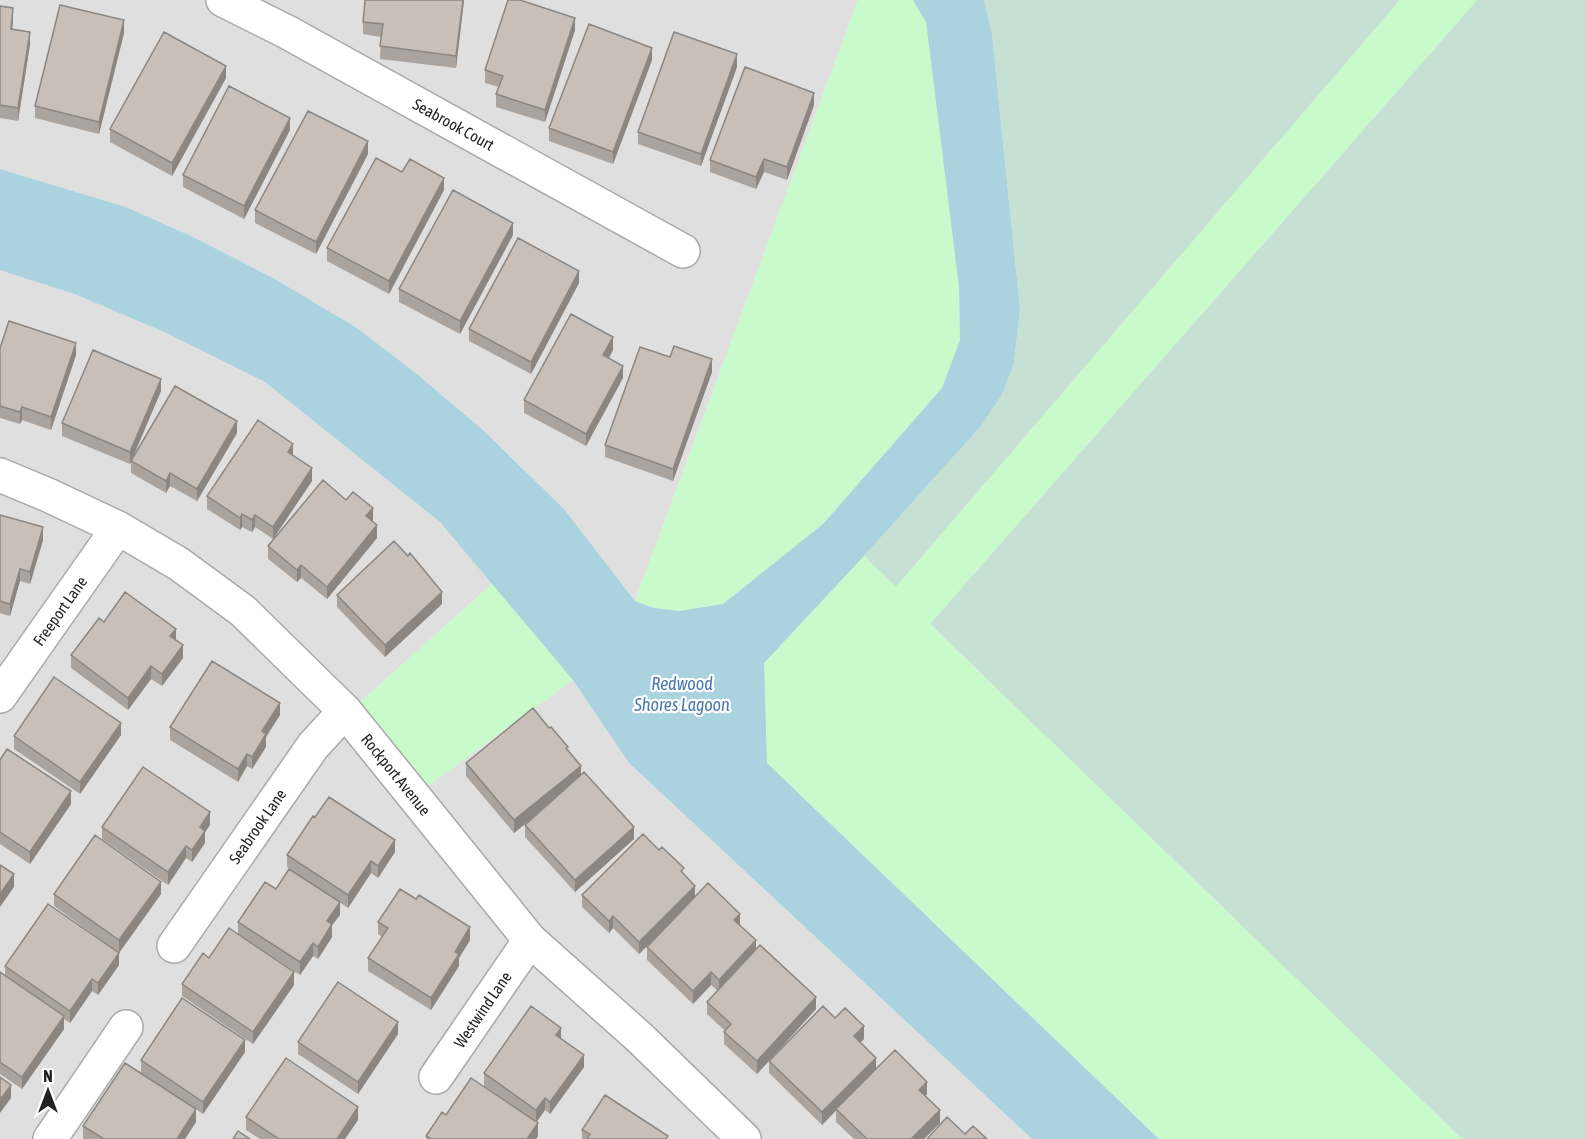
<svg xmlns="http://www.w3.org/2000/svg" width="1585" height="1139" font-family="'Asap Condensed',sans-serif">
<rect width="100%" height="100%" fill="#f2efe9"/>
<path fill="#e0dfdf" d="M 0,0 L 858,0 L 635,601 L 564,509 L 483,430 L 417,374 L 357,328 L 275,279 L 191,236 L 126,207 L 0,169 Z
M 0,270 L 77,295 L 164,332 L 265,382 L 440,522 L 493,583 L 359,703 L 424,789 L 573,680 L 629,763 L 1032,1139 L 0,1139 Z"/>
<path fill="#c6e0d4" d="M 984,0 L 1400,0 L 896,587 L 864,556 L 981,426 L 1014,363 L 1020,309 L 992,34 Z
M 1477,0 L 1585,0 L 1585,1139 L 1462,1139 L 930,624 Z"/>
<path fill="#c8facc" d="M 858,0 L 913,0 L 926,21 L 959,287 L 960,340 L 942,388 L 823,524 L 723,604 L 679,611 L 654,608 L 635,601 Z
M 1400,0 L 1477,0 L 930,624 L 1462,1139 L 1159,1139 L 767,763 L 764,663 L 864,556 L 896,587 Z
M 493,583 L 573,680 L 424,789 L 359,703 Z"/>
<path fill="#aad3df" d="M 913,0 L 984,0 L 992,34 L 1020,309 L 1014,363 L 1002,394 L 981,426 L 864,556 L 764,663 L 767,763 L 1159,1139 L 1032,1139 L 629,763 L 573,680 L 440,522 L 265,382 L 164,332 L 77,295 L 0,270 L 0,169 L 126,207 L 191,236 L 275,279 L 357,328 L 417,374 L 483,430 L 564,509 L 635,601 L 654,608 L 679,611 L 723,604 L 823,524 L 942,388 L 960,340 L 959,287 L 926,22 Z"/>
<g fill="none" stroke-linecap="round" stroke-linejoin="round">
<g stroke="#a9a9a9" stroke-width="36">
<g id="minor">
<path id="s1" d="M 223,0 L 287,32 L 683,251"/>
<path id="s2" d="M 0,475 L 48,495 L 118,528 L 179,564 L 243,611 L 345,711 L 530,940 L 640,1038 L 744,1139"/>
<path id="s3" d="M 0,696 L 118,528"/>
<path id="s4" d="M 174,946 L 313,746 L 345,711"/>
<path id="s5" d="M 436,1077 L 530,940"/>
<path d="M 50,1139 L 126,1027"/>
</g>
</g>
<use href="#minor" stroke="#fff" stroke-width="33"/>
</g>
<path fill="#aba49e" d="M 464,0 L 456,68 L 380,59 L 381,37 L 363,34 L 363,22 Z
M 0,6 L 13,21 L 12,29 L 30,44 L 18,121 L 0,118 Z
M 575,30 L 545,122 L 496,107 L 496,94 L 499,87 L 485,83 L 485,70 Z
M 124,33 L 99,134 L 35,118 L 35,106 Z
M 652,60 L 613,164 L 549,141 L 549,128 Z
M 737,67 L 701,166 L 638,144 L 638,132 Z
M 226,78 L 172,176 L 110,142 L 110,129 Z
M 814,105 L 787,180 L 764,172 L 756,189 L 710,172 L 710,160 Z
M 290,130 L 244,219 L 183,187 L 183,175 Z
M 368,154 L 316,254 L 255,223 L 255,210 Z
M 402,172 L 444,190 L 389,294 L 327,261 L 327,248 Z
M 513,235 L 460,334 L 399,302 L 399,289 Z
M 579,283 L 531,374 L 469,341 L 469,329 Z
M 0,348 L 76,355 L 51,430 L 22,420 L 20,424 L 0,418 Z
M 613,350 L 609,358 L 623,378 L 586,446 L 524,413 L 524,400 Z
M 670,357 L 712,372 L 673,481 L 605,457 L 605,445 Z
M 161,391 L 133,457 L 237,433 L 197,501 L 170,486 L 166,493 L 131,473 L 131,462 L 130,464 L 62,436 L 62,423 Z
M 293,455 L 312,481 L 273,539 L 255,527 L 252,532 L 242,527 L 240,530 L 207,509 L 207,496 Z
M 346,500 L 373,520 L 372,521 L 377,538 L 327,599 L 301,578 L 297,582 L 268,559 L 268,546 Z
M 0,515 L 43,540 L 30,584 L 20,581 L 10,616 L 0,613 Z
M 337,595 L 442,604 L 385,657 L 337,607 Z
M 104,622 L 176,640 L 183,658 L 162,686 L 151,679 L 128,710 L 71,668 L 71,655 Z
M 280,715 L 266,737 L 266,747 L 252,769 L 247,766 L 238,782 L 170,740 L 170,727 Z
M 549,728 L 568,750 L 581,775 L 634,839 L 575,892 L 525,837 L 525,825 L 538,813 L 514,833 L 466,776 L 466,763 Z
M 121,735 L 80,794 L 14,749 L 14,736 Z
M 0,760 L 71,804 L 30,864 L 0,844 Z
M 210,825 L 205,832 L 205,843 L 192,862 L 186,858 L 168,885 L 102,839 L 102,827 Z
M 395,852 L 378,878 L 371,873 L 348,908 L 287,867 L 287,855 Z
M 684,875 L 695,897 L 740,925 L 756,949 L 816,1009 L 757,1074 L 724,1044 L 724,1032 L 725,1031 L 707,1014 L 707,1002 L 718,991 L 711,985 L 693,1004 L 647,960 L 647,947 L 676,917 L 639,954 L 613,928 L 609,933 L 582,907 L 582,895 Z
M 276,889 L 340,915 L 332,925 L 332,937 L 318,959 L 313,956 L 300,975 L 238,934 L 238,922 Z
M 54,894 L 161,894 L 119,953 L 54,906 Z
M 416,899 L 470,940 L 459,958 L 459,966 L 431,1010 L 368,971 L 368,958 L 382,937 L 378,934 L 378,922 Z
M 209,958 L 294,985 L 253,1044 L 182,996 L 182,984 Z
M 119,965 L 98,995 L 92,991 L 70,1023 L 64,1019 L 64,1029 L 22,1089 L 0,1074 L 0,972 L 5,976 L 5,966 Z
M 835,1018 L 864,1039 L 860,1043 L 876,1070 L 927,1094 L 925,1096 L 940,1123 L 924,1139 L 854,1139 L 836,1122 L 836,1110 L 822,1125 L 769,1073 L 769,1061 Z
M 398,1034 L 358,1094 L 298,1054 L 298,1042 Z
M 561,1038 L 584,1067 L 550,1114 L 545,1110 L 536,1122 L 538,1136 L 536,1139 L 426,1139 L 426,1136 L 446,1115 L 514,1107 L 484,1086 L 484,1073 Z
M 245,1052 L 203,1114 L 141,1073 L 141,1060 Z
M 246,1117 L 358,1120 L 345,1139 L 260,1139 L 246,1130 Z
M 196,1122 L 185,1139 L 84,1139 L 83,1138 L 83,1126 Z
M 582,1130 L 668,1139 L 582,1139 Z"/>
<path fill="#8b8681" d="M 463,0 L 464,0 L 456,68 L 456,56 Z
M 13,8 L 13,21 L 11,41 L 11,29 Z
M 575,18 L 575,30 L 545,122 L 545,110 Z
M 124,20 L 124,33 L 99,134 L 99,122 Z
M 30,32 L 30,44 L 18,121 L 18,108 Z
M 652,48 L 652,60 L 613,164 L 613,152 Z
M 737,54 L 737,67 L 701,166 L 701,154 Z
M 226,66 L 226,78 L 172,176 L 172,163 Z
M 814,93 L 814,105 L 787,180 L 787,167 Z
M 290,118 L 290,130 L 244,219 L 244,206 Z
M 368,141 L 368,154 L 316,254 L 316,242 Z
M 764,159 L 764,172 L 756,189 L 756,177 Z
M 444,178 L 444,190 L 389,294 L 389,281 Z
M 513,223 L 513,235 L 460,334 L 460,321 Z
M 579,271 L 579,283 L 531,374 L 531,362 Z
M 613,337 L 613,350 L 603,367 L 603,355 Z
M 76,343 L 76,355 L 51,430 L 51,417 Z
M 712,359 L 712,372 L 673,481 L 673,469 Z
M 623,366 L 623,378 L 586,446 L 586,434 Z
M 161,379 L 161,391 L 130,464 L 130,452 Z
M 22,407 L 22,420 L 20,424 L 20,412 Z
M 237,421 L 237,433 L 197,501 L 197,489 Z
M 293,444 L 293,456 L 288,452 Z
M 312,468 L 312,481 L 273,539 L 273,527 Z
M 170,473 L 170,486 L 166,493 L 166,481 Z
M 373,508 L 373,520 L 366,528 L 366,516 Z
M 242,514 L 242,527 L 240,530 L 240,518 Z
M 255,515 L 255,527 L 252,532 L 252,520 Z
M 377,525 L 377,538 L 327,599 L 327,587 Z
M 43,527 L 43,540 L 30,584 L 30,572 Z
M 301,565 L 301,578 L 297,582 L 297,570 Z
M 20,569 L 20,581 L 10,616 L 10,604 Z
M 442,592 L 442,604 L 385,657 L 385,645 Z
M 176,629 L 176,641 L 170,636 Z
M 183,645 L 183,658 L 162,686 L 162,674 Z
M 151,666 L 151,679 L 128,710 L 128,698 Z
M 280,703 L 280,715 L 266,737 L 266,747 L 252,769 L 252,757 L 262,731 Z
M 121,723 L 121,735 L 80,794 L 80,782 Z
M 247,754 L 247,766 L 238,782 L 238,769 Z
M 581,766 L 581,778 L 514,833 L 514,820 Z
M 71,791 L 71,804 L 30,864 L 30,852 Z
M 210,812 L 210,825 L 205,832 L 205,843 L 192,862 L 192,850 L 200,827 Z
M 634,827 L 634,839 L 575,892 L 575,880 Z
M 395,840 L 395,852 L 378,878 L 378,866 Z
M 186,846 L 186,858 L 168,885 L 168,872 Z
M 371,861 L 371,873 L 348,908 L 348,895 Z
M 14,874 L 14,887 L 0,907 L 0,894 Z
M 161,882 L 161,894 L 119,953 L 119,940 Z
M 695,886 L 695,898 L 639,954 L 639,942 Z
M 340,902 L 340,915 L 332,925 L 332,937 L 318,959 L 318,947 L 327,921 Z
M 740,914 L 740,926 L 734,920 Z
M 613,916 L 613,928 L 609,933 L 609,921 Z
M 470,927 L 470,940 L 459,958 L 459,966 L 431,1010 L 431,998 L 455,952 Z
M 756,940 L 756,953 L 719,992 L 719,980 Z
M 313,943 L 313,956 L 300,975 L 300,962 Z
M 119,953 L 119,965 L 98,995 L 98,983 Z
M 294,972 L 294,985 L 253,1044 L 253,1032 Z
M 711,972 L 711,985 L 693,1004 L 693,991 Z
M 92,979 L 92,991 L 70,1023 L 70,1011 Z
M 816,997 L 816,1009 L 757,1074 L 757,1061 Z
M 64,1016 L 64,1029 L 22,1089 L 22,1077 Z
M 398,1022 L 398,1034 L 358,1094 L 358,1082 Z
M 864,1026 L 864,1039 L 854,1049 L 854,1036 Z
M 561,1028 L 561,1040 L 556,1035 Z
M 245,1040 L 245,1052 L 203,1114 L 203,1102 Z
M 584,1055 L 584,1067 L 550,1114 L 550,1102 Z
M 876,1058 L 876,1070 L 822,1125 L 822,1112 Z
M 927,1082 L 927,1094 L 919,1102 L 919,1090 Z
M 11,1085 L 11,1098 L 0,1113 L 0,1100 Z
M 545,1098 L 545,1110 L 536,1123 L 536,1110 Z
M 358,1107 L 358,1120 L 345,1139 L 337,1139 Z
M 196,1109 L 196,1122 L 185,1139 L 177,1139 Z
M 940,1110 L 940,1123 L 924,1139 L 911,1139 Z
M 538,1123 L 538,1136 L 536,1139 L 527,1139 Z"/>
<path fill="#c7bfb8" stroke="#8b8681" stroke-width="1.5" d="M 365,0 L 463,0 L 456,56 L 380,46 L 383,24 L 363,22 Z
M 508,0 L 520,0 L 575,18 L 545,110 L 496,94 L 503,76 L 485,70 Z
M 60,5 L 124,20 L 99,122 L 35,106 Z
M 0,6 L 13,8 L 11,29 L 30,32 L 18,108 L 0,105 Z
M 589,24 L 652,48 L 613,152 L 549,128 Z
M 164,32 L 226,66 L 172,163 L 110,129 Z
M 674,32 L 737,54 L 701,154 L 638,132 Z
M 745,67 L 814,93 L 787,167 L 764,159 L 756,177 L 710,160 Z
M 229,86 L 290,118 L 244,206 L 183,175 Z
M 308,111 L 368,141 L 316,242 L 255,210 Z
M 376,158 L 402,172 L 410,159 L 444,178 L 389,281 L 327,248 Z
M 453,190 L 513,223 L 460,321 L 399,289 Z
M 518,238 L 579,271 L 531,362 L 469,329 Z
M 571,314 L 613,337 L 603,355 L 623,366 L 586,434 L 524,400 Z
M 9,321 L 76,343 L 51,417 L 22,407 L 20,412 L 0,406 L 0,348 Z
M 674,346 L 712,359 L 673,469 L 605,445 L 640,347 L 670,357 Z
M 93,350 L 161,379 L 130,452 L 62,423 Z
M 175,386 L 237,421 L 197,489 L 170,473 L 166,481 L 131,461 Z
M 258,420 L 293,444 L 288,452 L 312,468 L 273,527 L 255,515 L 252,520 L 242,514 L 240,518 L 207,496 Z
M 323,480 L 346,500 L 353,492 L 373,508 L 366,516 L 377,525 L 327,587 L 301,565 L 297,570 L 268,546 Z
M 0,515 L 43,527 L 30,572 L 20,569 L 10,604 L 0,601 Z
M 394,541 L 408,556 L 410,553 L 442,592 L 385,645 L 337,595 Z
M 125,592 L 176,629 L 170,636 L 183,645 L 162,674 L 151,666 L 128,698 L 71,655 L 99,618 L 104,622 Z
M 212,661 L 280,703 L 262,731 L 266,734 L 252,757 L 247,754 L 238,769 L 170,727 Z
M 54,677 L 121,723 L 80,782 L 14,736 Z
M 533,708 L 549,728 L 551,727 L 568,747 L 566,748 L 581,766 L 514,820 L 466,763 Z
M 7,749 L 71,791 L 30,852 L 0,832 L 0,760 Z
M 143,767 L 210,812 L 200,827 L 205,831 L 192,850 L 186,846 L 168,872 L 102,827 Z
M 584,772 L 634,827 L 575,880 L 525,825 Z
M 329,797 L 395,840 L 378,866 L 371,861 L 348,895 L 287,855 L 313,816 L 315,817 Z
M 643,834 L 659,850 L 662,847 L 684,868 L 681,871 L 695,886 L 639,942 L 613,916 L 609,921 L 582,895 Z
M 95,835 L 161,882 L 119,940 L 54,894 Z
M 0,865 L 14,874 L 0,894 Z
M 289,869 L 340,902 L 327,921 L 332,924 L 318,947 L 313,943 L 300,962 L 238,922 L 265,882 L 276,889 Z
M 708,883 L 740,914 L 734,920 L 756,940 L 719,980 L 711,972 L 693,991 L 647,947 Z
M 400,889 L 416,899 L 419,895 L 470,927 L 455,952 L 459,954 L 431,998 L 368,958 L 388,928 L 378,922 Z
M 48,904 L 119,953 L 98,983 L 92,979 L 70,1011 L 5,966 Z
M 229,928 L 294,972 L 253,1032 L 182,984 L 203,953 L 209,958 Z
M 760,945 L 816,997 L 757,1061 L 724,1032 L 731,1024 L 707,1002 Z
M 0,972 L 64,1016 L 22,1077 L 0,1062 Z
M 338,982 L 398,1022 L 358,1082 L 298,1042 Z
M 182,998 L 245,1040 L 203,1102 L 141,1060 Z
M 531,1006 L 561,1028 L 556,1035 L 584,1055 L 550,1102 L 545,1098 L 536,1110 L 484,1073 Z
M 823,1006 L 835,1018 L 845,1008 L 864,1026 L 854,1036 L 876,1058 L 822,1112 L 769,1061 Z
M 895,1050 L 927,1082 L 919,1090 L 940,1110 L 911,1139 L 867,1139 L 836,1109 Z
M 286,1058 L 358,1107 L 337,1139 L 279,1139 L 246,1117 Z
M 125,1063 L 196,1109 L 177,1139 L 104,1139 L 83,1126 Z
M 0,1077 L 11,1085 L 0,1100 Z
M 471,1078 L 538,1123 L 527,1139 L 431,1139 L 426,1136 L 442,1112 L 446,1115 Z
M 605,1095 L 668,1136 L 666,1139 L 587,1139 L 590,1134 L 582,1130 Z
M 947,1117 L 965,1134 L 973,1126 L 987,1139 L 927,1139 Z
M 238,1131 L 250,1139 L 233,1139 Z"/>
<g text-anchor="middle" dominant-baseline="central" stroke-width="4.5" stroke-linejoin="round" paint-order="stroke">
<g font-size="16" fill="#222" stroke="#fff">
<text stroke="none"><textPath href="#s1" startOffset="262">Seabrook Court</textPath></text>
<text stroke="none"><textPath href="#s3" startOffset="104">Freeport Lane</textPath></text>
<text stroke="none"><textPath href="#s2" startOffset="504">Rockport Avenue</textPath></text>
<text stroke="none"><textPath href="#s4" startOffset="146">Seabrook Lane</textPath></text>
<text stroke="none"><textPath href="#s5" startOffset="82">Westwind Lane</textPath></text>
</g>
<g font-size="18" font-style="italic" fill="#4a7aab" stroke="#fff">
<text x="682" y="683">Redwood<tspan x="682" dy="21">Shores Lagoon</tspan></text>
</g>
</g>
<g transform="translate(48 1091)" stroke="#ffffff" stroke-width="4.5" paint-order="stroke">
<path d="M0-4.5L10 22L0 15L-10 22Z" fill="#222222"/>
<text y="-9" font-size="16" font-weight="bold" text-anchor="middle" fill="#222222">N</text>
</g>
</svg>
